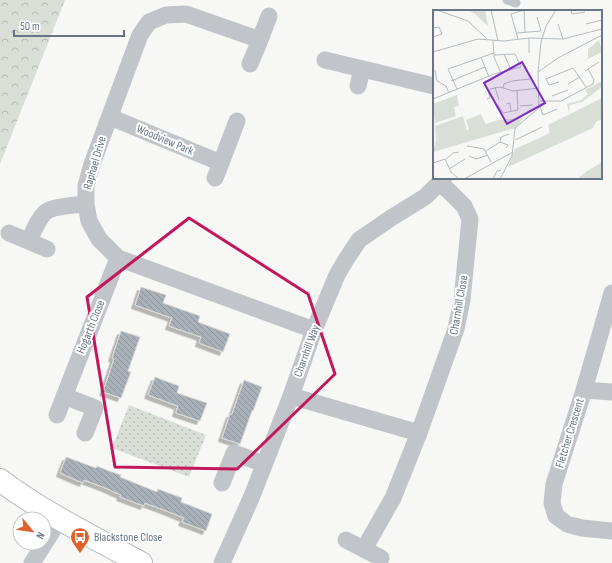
<svg xmlns="http://www.w3.org/2000/svg" width="612" height="563" font-family="'Sofia Sans Condensed',sans-serif">
<defs>
<pattern id="grass-dots" width="8" height="8" patternUnits="userSpaceOnUse"><rect width="8" height="8" fill="#d9ded6"/><path d="M2 2h.1M6 6h.1" fill="none" stroke="#b4b9b3" stroke-width="1.8" stroke-linecap="round"/></pattern>
<pattern id="forest-crowns" width="20" height="18" patternUnits="userSpaceOnUse"><rect width="20" height="18" fill="#d9ded6"/><path d="M2 6a3 3 0 1 1 6 0M12 15a3 3 0 1 1 6 0" fill="none" stroke="#b4b9b3"/></pattern>
<pattern id="building-back-hatch" width="6" height="6" patternUnits="userSpaceOnUse"><rect width="6" height="6" fill="#a9b0b7"/><path d="M-1 5l2 2M0 0l6 6M5-1l2 2" fill="none" stroke="#8d949a"/></pattern>
<filter id="shadow"><feDropShadow dx="-3.5" dy="3.5" stdDeviation="0" flood-color="#0004"/></filter>
</defs>
<rect width="100%" height="100%" fill="#f7f8f5"/>
<path fill="url(#grass-dots)" d="M 129,405 L 206,435 L 189,477 L 112,448 Z"/>
<path fill="url(#forest-crowns)" d="M 0,0 L 65,0 L 0,164 Z"/>
<path fill="url(#building-back-hatch)" stroke="#d9d9d7" filter="url(#shadow)" d="M 141,287 L 166,295 L 163,303 L 200,316 L 198,322 L 230,334 L 223,352 L 199,343 L 201,337 L 169,326 L 172,318 L 135,305 Z
M 121,331 L 140,337 L 128,371 L 131,372 L 121,398 L 103,392 L 114,359 L 112,358 Z
M 155,377 L 179,386 L 177,393 L 207,403 L 200,421 L 176,413 L 178,406 L 148,395 Z
M 244,380 L 262,387 L 253,411 L 252,411 L 240,444 L 222,438 L 230,414 L 232,414 Z
M 66,457 L 96,468 L 97,466 L 109,471 L 121,475 L 120,477 L 157,492 L 158,489 L 182,498 L 181,502 L 212,514 L 206,531 L 182,522 L 184,518 L 164,510 L 145,503 L 144,506 L 120,497 L 121,495 L 103,487 L 84,480 L 83,483 L 60,473 Z"/>
<g fill="none" stroke-linecap="round" stroke-linejoin="round">
<g stroke="#b5babf" stroke-width="24">
<path id="secondary" d="M 0,480 C 44,513 93,537 141,563"/>
</g>
<path stroke="#c1c4c8" stroke-width="9" d="M 507,0 L 516,3"/>
<path stroke="#c1c4c8" stroke-width="17" d="M 269,16 L 260,40 L 186,14 L 166,15 L 149,22 L 140,35 L 92,164 L 86,186 L 86,204 L 89,221 L 99,239 L 118,258 L 314,330
M 325,60 L 434,86
M 250,64 L 260,40
M 358,86 L 362,69
M 110,117 L 221,163 L 237,121
M 215,178 L 221,163
M 9,233 L 47,249
M 29,241 C 33,232 40,214 49,210 C 57,206 77,205 86,204
M 612,293 L 584,390 L 554,484 L 552,503 L 556,516 L 567,524 L 582,528 L 612,531
M 584,390 L 612,392
M 64,396 L 95,408 L 85,433
M 291,396 L 419,433
M 57,415 L 118,258
M 222,483 L 234,453 L 264,464
M 346,540 L 381,558
M 364,549 L 393,498 L 419,433 L 456,329 L 462,300 L 470,219 L 464,206 L 448,190 L 439,184
M 32,563 L 60,519
M 222,563 L 252,496 L 291,396 L 314,330 L 337,275 L 347,258 L 359,240 L 391,218 L 425,197 L 444,178"/>
<use href="#secondary" stroke="#fff" stroke-width="22"/>
</g>
<path fill="none" stroke="#c2185b" stroke-width="3" stroke-linejoin="round" d="M 189,218 L 308,294 L 335,374 L 237,469 L 115,467 L 87,297 Z"/>
<defs>
<g id="bus-pin" transform="scale(1)"><path d="M0 17L-7.5 6A9.5 9.5 0 1 1 7.5 6Z" fill="#de612e" stroke="#fff"/><path d="M-5-6H5V4H4V6H2V4H-2V6H-4V4H-5ZM-3.5-4V0h7V-4ZM-3.5 1.2v1.5H-2V1.2ZM2 1.2v1.5H3.5V1.2Z" fill="#fff"/></g>
</defs>
<g fill-rule="evenodd">
<use href="#bus-pin" x="80" y="537"/>
</g>
<g text-anchor="middle" dominant-baseline="central" stroke-width="4" stroke-linejoin="round" paint-order="stroke">
<g font-size="12" fill="#677685" stroke="#fff">
<text transform="translate(165 140) rotate(23)">Woodview Park</text>
<text transform="translate(95 163) rotate(-74)">Raphael Drive</text>
<text transform="translate(459 305) rotate(-80)">Charnhill Close</text>
<text transform="translate(91 327) rotate(-68)">Hogarth Close</text>
<text transform="translate(307 351) rotate(-70)">Charnhill Way</text>
<text transform="translate(570 433) rotate(-73)">Fletcher Crescent</text>
</g>
<g font-size="12" fill="#677685" stroke="#fff" text-anchor="start">
<text x="94" y="537">Blackstone Close</text>
</g>
</g>
<g transform="translate(433 10)">
<rect width="169" height="169" fill="#f7f8f5"/>
<path d="M 34,0 L 52,0 L 55,16 L 42,4 ZM 166,30 L 169,42 L 149,52 L 155,48 L 155,39 ZM 24,85 L 26,96 L 21,97 L 23,106 L 2,113 L 0,94 ZM 48,104 L 53,115 L 36,120 L 33,110 ZM 30,106 L 34,121 L 3,130 L 2,116 Z" fill="#d9ded6"/>
<path d="M 169,71 L 169,77 L 149,92 L 137,95 L 136,103 L 134,94 L 148,90 L 155,84 L 152,80 ZM 91,108 L 82,118 L 0,142 L 3,130 L 65,110 ZM 169,152 L 168,169 L 144,169 L 154,161 Z" fill="#d9ded6"/>
<path d="M 169,88 L 169,109 L 163,112 L 160,118 L 75,157 L 82,139 L 117,123 L 115,115 Z" fill="#d9ded6"/>
<path fill="none" stroke="#b4bcc1" stroke-width="1" d="M 4,0 L 35,11 L 53,28M 58,0 L 65,31M 91,0 L 92,22M 138,0 L 139,4 L 152,2M 104,7 L 108,21M 125,14 L 130,29M 153,14 L 169,10M 0,18 L 6,17 L 9,24 L 0,27M 84,23 L 108,21M 96,28 L 96,43M 85,29 L 78,4 L 91,0M 60,30 L 61,47 L 68,63M 0,42 L 45,29 L 71,31 L 96,28 L 130,29 L 169,19M 71,44 L 78,60M 48,47 L 56,67M 2,60 L 4,71 L 13,76 L 16,83M 152,61 L 166,52M 105,62 L 125,48 L 169,25M 18,71 L 52,57M 126,72 L 116,75 L 113,69 L 140,58 L 153,77M 135,74 L 147,67M 62,77 L 66,90M 70,78 L 71,74 L 79,71 L 97,69M 24,79 L 15,59 L 61,43M 57,79 L 67,77 L 80,81 L 106,78M 119,86 L 135,80M 0,89 L 61,64 L 88,57 L 82,44 L 61,45M 54,89 L 57,88 L 55,79M 107,91 L 128,91 L 160,74 L 161,70 L 155,59M 73,94 L 77,93 L 78,102M 65,95 L 70,103 L 85,100 L 84,81M 87,96 L 100,95M 107,97 L 110,105 L 124,99M 82,130 L 109,117M 67,132 L 75,135 L 73,138M 34,136 L 51,139 L 58,152M 53,141 L 67,132 L 68,127 L 76,124M 36,146 L 43,149 L 55,145M 13,149 L 20,143 L 26,142M 0,153 L 12,149 L 18,162 L 26,169M 16,159 L 32,149M 31,169 L 80,142M 60,169 L 64,161 L 68,160M 67,169 L 79,146 L 82,118 L 106,98 L 105,62 L 108,32 L 113,16 L 123,0"/>
<path fill="#7b2cbf" fill-opacity="0.15" stroke="#7b2cbf" stroke-width="2" d="M 89,52 L 112,93 L 74,114 L 51,73 Z"/>
<rect width="169" height="169" fill="none" stroke="#677685" stroke-width="2"/>
</g>
<g transform="translate(32 531) rotate(119)"><circle r="19" fill="#ffffff" stroke="#c2c8ce"/>
<path d="M0-3L7 15L0 10L-7 15Z" fill="#de612e"/>
<text y="-6" font-size="11" font-weight="bold" text-anchor="middle" fill="#677685">N</text>
</g>
<path d="M14 30v6h110v-6" fill="none" stroke="#677685" stroke-width="2"/>
<text x="20" y="30" font-size="12" fill="#677685" stroke="#ffffff" stroke-width="3" paint-order="stroke">50 m</text>
</svg>
